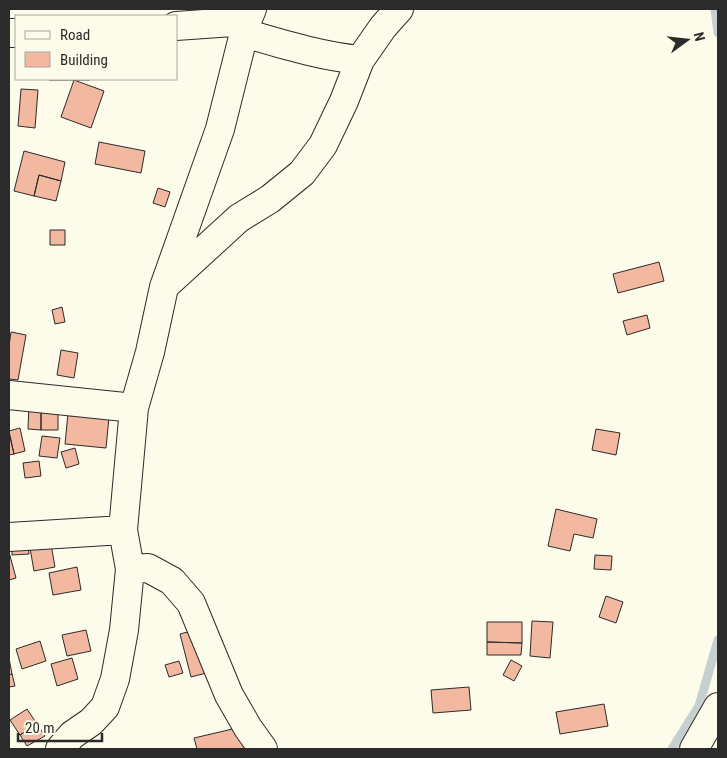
<svg xmlns="http://www.w3.org/2000/svg" width="727" height="758" font-family="'Roboto Condensed',sans-serif">
<rect width="100%" height="100%" fill="#fdfbea"/>
<g fill="none" stroke-linecap="round" stroke-linejoin="round">
<path stroke="#c7d0d0" stroke-width="9" d="M 715,9 L 718,33
M 672,749 L 699,706 L 718,640"/>
</g>
<path fill="#f2b8a0" stroke="#2b2b2b" d="M 49,79 L 90,79 L 90,80 L 49,80 Z
M 74,80 L 104,91 L 91,128 L 61,117 Z
M 21,89 L 38,90 L 35,128 L 18,126 Z
M 99,142 L 145,151 L 141,173 L 95,164 Z
M 24,151 L 65,162 L 61,181 L 39,175 L 34,196 L 14,191 Z
M 39,175 L 61,181 L 56,201 L 34,196 Z
M 158,188 L 170,192 L 165,207 L 153,203 Z
M 50,230 L 65,230 L 65,245 L 50,245 Z
M 659,262 L 664,281 L 618,293 L 613,274 Z
M 62,307 L 65,322 L 55,324 L 52,310 Z
M 647,315 L 650,328 L 627,335 L 623,321 Z
M 11,332 L 26,335 L 18,380 L 9,379 L 9,346 Z
M 61,350 L 78,353 L 74,378 L 57,375 Z
M 29,404 L 41,404 L 41,430 L 28,429 Z
M 41,404 L 58,404 L 58,430 L 41,430 Z
M 68,413 L 109,417 L 106,448 L 65,444 Z
M 20,428 L 25,451 L 14,454 L 9,431 Z
M 596,429 L 620,433 L 616,455 L 592,450 Z
M 9,433 L 14,454 L 9,455 Z
M 42,436 L 60,438 L 57,458 L 39,456 Z
M 75,448 L 79,464 L 66,468 L 61,452 Z
M 39,461 L 41,476 L 25,478 L 23,463 Z
M 556,509 L 597,519 L 593,538 L 574,534 L 570,551 L 548,546 Z
M 28,539 L 29,554 L 12,555 L 12,540 Z
M 51,544 L 55,567 L 34,571 L 30,548 Z
M 9,552 L 16,578 L 9,580 Z
M 595,555 L 612,556 L 611,570 L 594,569 Z
M 77,567 L 81,590 L 53,595 L 49,573 Z
M 606,596 L 623,602 L 616,623 L 599,617 Z
M 532,621 L 553,622 L 550,658 L 530,656 Z
M 487,622 L 522,622 L 522,643 L 487,642 Z
M 199,629 L 210,672 L 191,677 L 180,634 Z
M 86,630 L 91,651 L 67,656 L 62,635 Z
M 40,641 L 46,661 L 22,669 L 16,649 Z
M 487,642 L 522,643 L 521,655 L 487,655 Z
M 9,658 L 12,674 L 9,675 Z
M 72,658 L 78,679 L 57,686 L 51,664 Z
M 511,660 L 522,666 L 514,681 L 503,675 Z
M 179,661 L 183,673 L 169,677 L 165,665 Z
M 12,674 L 15,686 L 9,687 L 9,675 Z
M 469,687 L 471,710 L 433,713 L 431,690 Z
M 604,704 L 608,726 L 560,734 L 556,712 Z
M 27,709 L 37,724 L 20,735 L 10,720 Z
M 37,724 L 45,736 L 27,746 L 20,735 Z
M 241,727 L 245,748 L 239,749 L 197,749 L 194,738 Z"/>
<g fill="none" stroke-linecap="round" stroke-linejoin="round">
<g stroke="#2b2b2b" stroke-width="30">
<path id="minor" d="M 176,26 L 247,21
M 9,33 L 16,33
M 244,33 C 282,44 320,56 360,60
M 168,283 L 239,218 L 270,199 L 302,173 L 323,145 L 344,101 L 360,60 L 383,27 L 399,9
M 9,395 L 134,408
M 9,537 L 123,530
M 130,569 L 148,568 L 172,581 L 191,603 L 229,695 L 248,728 L 263,749
M 60,749 L 72,735 L 91,722 L 105,707 L 115,679 L 124,630 L 130,569 L 123,530 L 134,408 L 150,352 L 164,287 L 220,129 L 247,21 L 252,9
M 694,749 L 718,707"/>
</g>
<use href="#minor" stroke="#fdfbea" stroke-width="28"/>
</g>
<rect width="727" height="758" fill="none" stroke="#2b2b2b" stroke-width="20"/>
<rect x="15" y="15" width="162" height="65" fill="#fdfbea" stroke="#a9a89e"/>
<rect x="25" y="31" width="25" height="8" fill="#fdfbea" stroke="#a9a89e"/>
<text x="60" y="40" font-size="15" fill="#2b2b2b">Road</text>
<rect x="25" y="52" width="25" height="15" fill="#f2b8a0" stroke="#a9a89e"/>
<text x="60" y="65" font-size="15" fill="#2b2b2b">Building</text>
<g transform="translate(687 40) rotate(75)" stroke="#fdfbea" stroke-width="4" paint-order="stroke">
<path d="M0-4L9 19L0 12L-9 19Z" fill="#2b2b2b"/>
<text y="-8" font-size="14" font-weight="bold" text-anchor="middle" fill="#2b2b2b">N</text>
</g>
<path d="M18 733v8h84v-8" fill="none" stroke="#2b2b2b" stroke-width="2.5"/>
<text x="25" y="733" font-size="15" fill="#2b2b2b" stroke="#fdfbea" stroke-width="4" paint-order="stroke">20 m</text>
</svg>
